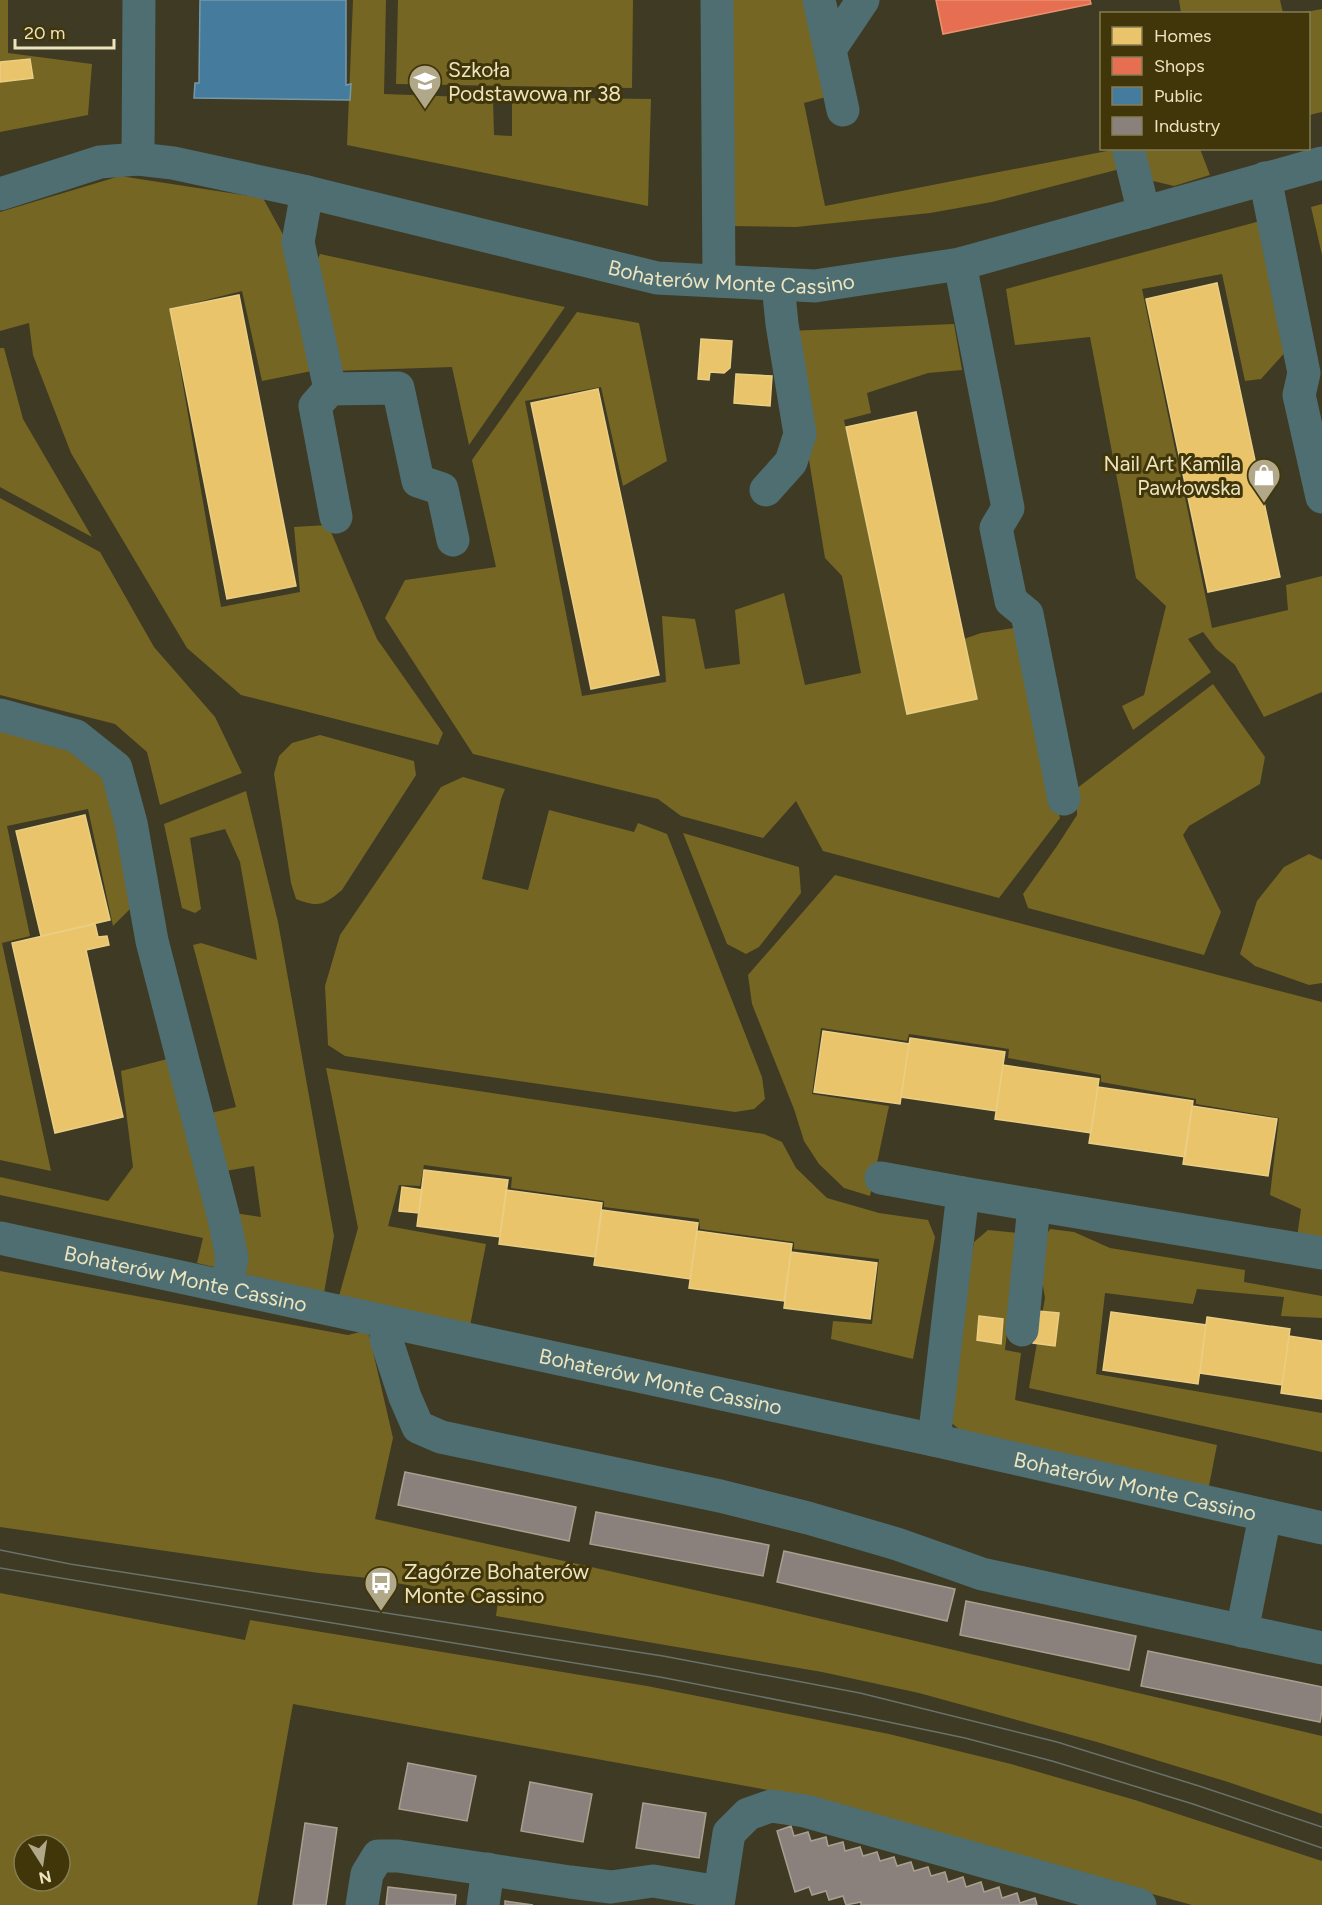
<svg xmlns="http://www.w3.org/2000/svg" width="1322" height="1905" font-family="Figtree,sans-serif">
<rect width="100%" height="100%" fill="#3f3a23"/>
<path fill="#756623" fill-rule="evenodd" d="M 0,0 L 8,0 L 8,53 L 92,64 L 88,115 L 0,132 Z
M 353,0 L 386,0 L 384,94 L 493,98 L 494,135 L 512,136 L 512,97 L 651,99 L 648,206 L 347,145 Z
M 398,0 L 633,0 L 632,88 L 396,84 Z
M 728,0 L 803,0 L 826,97 L 804,103 L 825,206 L 1112,150 L 1120,169 L 992,202 L 930,213 L 796,227 L 728,226 Z
M 1179,0 L 1280,0 L 1283,13 L 1181,13 Z
M 1322,9 L 1322,112 L 1309,115 L 1308,14 L 1300,13 Z
M 1143,149 L 1200,149 L 1210,175 L 1174,186 L 1149,180 Z
M 120,176 L 263,198 L 292,251 L 312,371 L 262,381 L 242,291 L 170,309 L 221,607 L 300,592 L 294,527 L 328,525 L 377,639 L 443,733 L 438,745 L 241,695 L 187,648 L 71,453 L 33,355 L 29,323 L 0,331 L 0,212 Z
M 1322,204 L 1322,255 L 1311,207 Z
M 1264,220 L 1289,348 L 1261,379 L 1245,381 L 1222,274 L 1142,289 L 1212,628 L 1288,610 L 1286,585 L 1322,576 L 1322,692 L 1264,717 L 1235,665 L 1216,649 L 1203,632 L 1188,639 L 1211,672 L 1133,730 L 1122,706 L 1144,695 L 1166,606 L 1136,578 L 1090,337 L 1015,345 L 1006,289 Z
M 320,254 L 565,307 L 469,445 L 452,367 L 332,371 L 310,276 Z
M 577,312 L 639,323 L 667,461 L 623,486 L 601,387 L 525,401 L 582,696 L 666,682 L 662,616 L 695,619 L 705,669 L 740,664 L 735,610 L 784,593 L 805,685 L 861,673 L 842,576 L 825,558 L 788,331 L 954,324 L 962,370 L 928,373 L 867,393 L 871,413 L 844,420 L 907,714 L 977,699 L 964,639 L 981,633 L 1014,628 L 1060,818 L 999,898 L 823,851 L 796,801 L 763,838 L 681,816 L 658,799 L 473,754 L 385,618 L 405,580 L 496,567 L 472,460 Z
M 0,348 L 4,348 L 23,419 L 92,537 L 0,487 Z
M 0,498 L 100,552 L 154,647 L 215,717 L 242,773 L 160,805 L 147,752 L 115,724 L 0,695 Z
M 1213,684 L 1265,757 L 1260,784 L 1189,826 L 1183,835 L 1221,912 L 1204,955 L 1028,908 L 1023,894 L 1057,846 L 1077,815 L 1076,789 Z
M 0,728 L 75,747 L 112,776 L 137,902 L 113,926 L 88,809 L 7,826 L 30,936 L 2,943 L 51,1171 L 0,1160 Z
M 320,735 L 414,761 L 416,775 L 342,890 C 324,905 319,908 296,899 L 291,883 L 274,774 L 279,756 L 292,743 Z
M 463,777 L 505,789 L 501,799 L 482,879 L 528,890 L 549,810 L 634,832 L 638,823 L 667,834 L 762,1077 L 765,1099 L 754,1109 L 735,1112 L 345,1056 L 328,1045 L 325,986 L 340,935 L 441,787 Z
M 246,791 L 278,922 L 334,1236 L 324,1293 L 197,1263 L 203,1238 L 0,1195 L 0,1177 L 108,1201 L 133,1167 L 121,1071 L 171,1058 L 208,1209 L 261,1217 L 254,1166 L 220,1172 L 211,1113 L 236,1107 L 193,945 L 201,943 L 257,960 L 240,862 L 225,829 L 190,838 L 201,909 L 195,913 L 182,908 L 164,824 Z
M 683,833 L 799,867 L 801,893 L 759,947 L 746,954 L 727,944 Z
M 1309,854 L 1322,860 L 1322,983 L 1309,985 L 1255,966 L 1240,954 L 1257,901 L 1284,867 Z
M 835,875 L 1322,1002 L 1322,1239 L 1297,1237 L 1301,1209 L 1270,1195 L 1279,1118 L 1196,1104 L 1196,1099 L 1101,1082 L 1101,1075 L 1008,1058 L 1009,1049 L 909,1034 L 907,1041 L 821,1028 L 812,1094 L 889,1106 L 870,1196 L 844,1188 L 819,1164 L 804,1141 L 794,1109 L 752,1004 L 748,975 Z
M 326,1068 L 764,1134 L 782,1142 L 796,1168 L 827,1198 L 879,1213 L 928,1220 L 935,1237 L 913,1359 L 831,1339 L 833,1321 L 872,1324 L 879,1259 L 794,1249 L 794,1242 L 700,1229 L 699,1219 L 604,1207 L 604,1201 L 511,1188 L 512,1177 L 424,1165 L 420,1186 L 399,1185 L 388,1226 L 486,1244 L 470,1326 L 339,1296 L 358,1228 Z
M 1050,1229 L 1074,1232 L 1110,1248 L 1245,1270 L 1244,1282 L 1322,1296 L 1322,1318 L 1281,1316 L 1284,1297 L 1197,1289 L 1193,1304 L 1105,1293 L 1096,1374 L 1322,1413 L 1322,1452 L 1029,1388 L 1045,1298 L 1037,1250 Z
M 988,1230 L 1018,1233 L 1005,1350 L 1021,1353 L 1015,1400 L 1217,1445 L 1208,1491 L 965,1435 L 943,1415 L 974,1242 Z
M 0,1271 L 348,1335 L 368,1330 L 393,1438 L 375,1519 L 762,1605 L 1322,1736 L 1322,1814 L 1228,1782 L 1097,1742 L 919,1693 L 822,1672 L 496,1616 L 498,1601 L 368,1578 L 319,1573 L 0,1527 Z
M 0,1593 L 245,1640 L 250,1620 L 647,1686 L 889,1734 L 1011,1764 L 1135,1800 L 1322,1861 L 1322,1905 L 1192,1905 L 790,1794 L 293,1704 L 257,1905 L 0,1905 ZM 24,1845 L 60,1845 L 60,1881 L 24,1881 Z"/>
<path fill="#e9c46a" stroke="#eace83" stroke-width="1.5" d="M 30,59 L 33,78 L 0,82 L 0,62 Z
M 1217,283 L 1280,577 L 1208,592 L 1146,299 Z
M 239,295 L 296,586 L 227,599 L 170,309 Z
M 701,339 L 732,341 L 730,368 L 724,373 L 710,372 L 709,380 L 698,379 Z
M 736,374 L 772,376 L 770,406 L 734,403 Z
M 598,389 L 659,675 L 591,689 L 531,403 Z
M 916,412 L 977,699 L 907,714 L 846,427 Z
M 85,815 L 110,920 L 41,936 L 16,831 Z
M 95,924 L 98,937 L 107,936 L 109,945 L 86,950 L 123,1117 L 55,1133 L 12,943 Z
M 823,1031 L 909,1044 L 900,1104 L 814,1092 Z
M 910,1038 L 1005,1052 L 996,1111 L 901,1097 Z
M 1003,1065 L 1099,1079 L 1091,1133 L 995,1119 Z
M 1098,1087 L 1193,1101 L 1185,1157 L 1089,1143 Z
M 1192,1106 L 1277,1119 L 1268,1176 L 1183,1164 Z
M 424,1170 L 508,1180 L 500,1237 L 417,1226 Z
M 402,1187 L 422,1190 L 419,1213 L 399,1211 Z
M 506,1190 L 602,1203 L 595,1257 L 499,1244 Z
M 602,1210 L 698,1223 L 690,1279 L 594,1265 Z
M 697,1231 L 792,1244 L 784,1301 L 689,1288 Z
M 791,1252 L 877,1263 L 870,1319 L 784,1308 Z
M 1037,1311 L 1059,1313 L 1055,1346 L 1033,1343 Z
M 1111,1312 L 1206,1325 L 1198,1384 L 1103,1370 Z
M 979,1316 L 1003,1319 L 1001,1344 L 977,1340 Z
M 1207,1317 L 1290,1329 L 1282,1385 L 1200,1373 Z
M 1289,1336 L 1322,1341 L 1322,1399 L 1281,1393 Z"/>
<path fill="#e76f51" stroke="#e99272" stroke-width="1.5" d="M 936,0 L 1090,0 L 1091,4 L 943,34 Z"/>
<path fill="#457b9d" stroke="#779aa7" stroke-width="1.5" d="M 200,0 L 346,0 L 346,85 L 351,84 L 350,100 L 194,98 L 195,83 L 199,83 Z"/>
<path fill="#8a817c" stroke="#a89f90" stroke-width="1.5" d="M 405,1472 L 576,1507 L 569,1541 L 398,1505 Z
M 596,1512 L 769,1545 L 763,1576 L 590,1544 Z
M 784,1551 L 955,1589 L 947,1621 L 777,1582 Z
M 966,1601 L 1136,1636 L 1129,1670 L 960,1635 Z
M 1148,1651 L 1322,1687 L 1322,1710 L 1320,1722 L 1141,1686 Z
M 408,1763 L 476,1776 L 467,1821 L 399,1809 Z
M 530,1782 L 592,1794 L 583,1842 L 521,1831 Z
M 643,1803 L 706,1813 L 699,1858 L 636,1848 Z
M 305,1823 L 337,1828 L 326,1905 L 293,1905 Z
M 791,1826 L 794,1836 L 808,1832 L 811,1841 L 826,1837 L 828,1846 L 843,1842 L 845,1851 L 860,1847 L 863,1856 L 877,1852 L 880,1861 L 894,1857 L 897,1866 L 911,1862 L 914,1871 L 928,1867 L 931,1876 L 945,1872 L 948,1882 L 963,1877 L 966,1887 L 981,1882 L 984,1892 L 999,1887 L 1002,1898 L 1017,1893 L 1020,1903 L 1035,1898 L 1037,1905 L 861,1905 L 861,1902 L 846,1905 L 843,1896 L 829,1900 L 826,1891 L 812,1895 L 809,1887 L 795,1892 L 777,1831 Z
M 388,1887 L 456,1895 L 455,1905 L 386,1905 Z
M 505,1901 L 533,1905 L 505,1905 Z"/>
<g fill="none" stroke-linecap="round" stroke-linejoin="round">
<g stroke="#4e6e71" stroke-width="33">
<path d="M 717,0 L 719,281"/>
<path d="M 819,0 L 843,110"/>
<path d="M 830,49 L 863,0"/>
<path d="M 1128,148 L 1144,213"/>
<path d="M 138,159 L 139,0"/>
<path d="M 1265,178 L 1304,373 L 1299,395 L 1322,497"/>
<path d="M 307,192 L 298,242 L 330,389"/>
<path id="s1" d="M 0,194 L 100,162 L 138,159 L 173,163 L 307,192 L 657,278 L 815,286 L 960,264 L 1322,163"/>
<path d="M 960,264 L 1008,508 L 996,528 L 1011,601 L 1027,614 L 1064,799"/>
<path d="M 766,490 L 791,462 L 800,434 L 782,324 L 778,285"/>
<path d="M 336,517 L 315,406 L 330,389 L 398,388 L 418,481 L 442,489 L 453,540"/>
<path d="M 0,715 L 76,736 L 116,768 L 131,823 L 152,941 L 224,1219 L 232,1258 L 227,1286"/>
<path d="M 881,1178 L 963,1193"/>
<path id="s2" d="M 0,1238 L 934,1440 L 1322,1528"/>
<path d="M 390,1323 L 386,1339 L 405,1397 L 418,1427 L 441,1437 L 720,1496 L 808,1518 L 897,1544 L 982,1574 L 1322,1648"/>
<path d="M 1022,1330 L 1034,1205"/>
<path d="M 934,1440 L 963,1193 L 1322,1253"/>
<path d="M 1242,1631 L 1265,1516"/>
<path d="M 362,1905 L 367,1874 L 378,1856 L 398,1856 L 570,1882 L 611,1887 L 653,1881 L 719,1892"/>
<path d="M 483,1905 L 488,1869"/>
<path d="M 718,1905 L 729,1833 L 748,1814 L 771,1806 L 805,1811 L 1140,1905"/>
</g>
<path stroke="#68726a" stroke-width="1.5" d="M 0,1550 L 70,1564 L 663,1656 L 860,1693 L 1057,1742 L 1199,1786 L 1322,1827
M 0,1568 L 660,1677 L 855,1715 L 965,1738 L 1052,1761 L 1193,1804 L 1322,1848"/>
</g>
<defs>
<g id="school-pin" transform="scale(1.725)"><path d="M0 17L-7.5 6A9.5 9.5 0 1 1 7.5 6Z" fill="#b0a888" stroke="#40360a"/><path d="M0-5L7-2L0 1L-7-2ZM-4 1L0 2.5L4 1V4Q0 6-4 4Z" fill="#fff"/></g>
<g id="shop-pin" transform="scale(1.725)"><path d="M0 17L-7.5 6A9.5 9.5 0 1 1 7.5 6Z" fill="#b0a888" stroke="#40360a"/><path d="M-5-2.5h2.3a2.7 3.5 0 0 1 5.4 0H5L5.5 6h-11ZM-1.5-2.5h3a1.5 2.3 0 0 0-3 0Z" fill="#fff"/></g>
<g id="bus-pin" transform="scale(1.725)"><path d="M0 17L-7.5 6A9.5 9.5 0 1 1 7.5 6Z" fill="#b0a888" stroke="#40360a"/><path d="M-5-6H5V4H4V6H2V4H-2V6H-4V4H-5ZM-3.5-4V0h7V-4ZM-3.5 1.2v1.5H-2V1.2ZM2 1.2v1.5H3.5V1.2Z" fill="#fff"/></g>
</defs>
<g fill-rule="evenodd">
<use href="#school-pin" x="425" y="81"/>
<use href="#shop-pin" x="1264" y="475"/>
<use href="#bus-pin" x="381" y="1583"/>
</g>
<g text-anchor="middle" dominant-baseline="central" stroke-width="6" stroke-linejoin="round" paint-order="stroke">
<g font-size="21" fill="#ede4be" stroke="#40360a" text-anchor="start">
<text x="448" y="69">Szkoła<tspan x="448" dy="24">Podstawowa nr 38</tspan></text>
<text x="1241" y="463" text-anchor="end">Nail Art Kamila<tspan x="1241" dy="24">Pawłowska</tspan></text>
<text x="404" y="1571">Zagórze Bohaterów<tspan x="404" dy="24">Monte Cassino</tspan></text>
</g>
<g font-size="21" fill="#ede4be" stroke="#40360a">
<text stroke="none"><textPath href="#s1" startOffset="750">Bohaterów Monte Cassino</textPath></text>
<text stroke="none"><textPath href="#s2" startOffset="190">Bohaterów Monte Cassino</textPath></text>
<text stroke="none"><textPath href="#s2" startOffset="676">Bohaterów Monte Cassino</textPath></text>
<text stroke="none"><textPath href="#s2" startOffset="1162">Bohaterów Monte Cassino</textPath></text>
</g>
</g>
<rect x="1100" y="12" width="210" height="138" fill="#40360a" stroke="#857c52" stroke-width="1.5"/>
<rect x="1112" y="27" width="30" height="18" fill="#e9c46a" stroke="#857c52" stroke-width="1.5"/>
<text x="1154" y="42" font-size="18" fill="#ede4be">Homes</text>
<rect x="1112" y="57" width="30" height="18" fill="#e76f51" stroke="#857c52" stroke-width="1.5"/>
<text x="1154" y="72" font-size="18" fill="#ede4be">Shops</text>
<rect x="1112" y="87" width="30" height="18" fill="#457b9d" stroke="#857c52" stroke-width="1.5"/>
<text x="1154" y="102" font-size="18" fill="#ede4be">Public</text>
<rect x="1112" y="117" width="30" height="18" fill="#8a817c" stroke="#857c52" stroke-width="1.5"/>
<text x="1154" y="132" font-size="18" fill="#ede4be">Industry</text>
<g transform="translate(42 1863) rotate(168)"><circle r="28" fill="#40360a" stroke="#857c52" stroke-width="1.5"/>
<path d="M0-4.5L10 22L0 15L-10 22Z" fill="#b0a888"/>
<text y="-9" font-size="16" font-weight="bold" text-anchor="middle" fill="#ede4be">N</text>
</g>
<path d="M15 39v9h99v-9" fill="none" stroke="#ede4be" stroke-width="3"/>
<text x="24" y="39" font-size="18" fill="#ede4be" stroke="#40360a" stroke-width="4.5" paint-order="stroke">20 m</text>
</svg>
